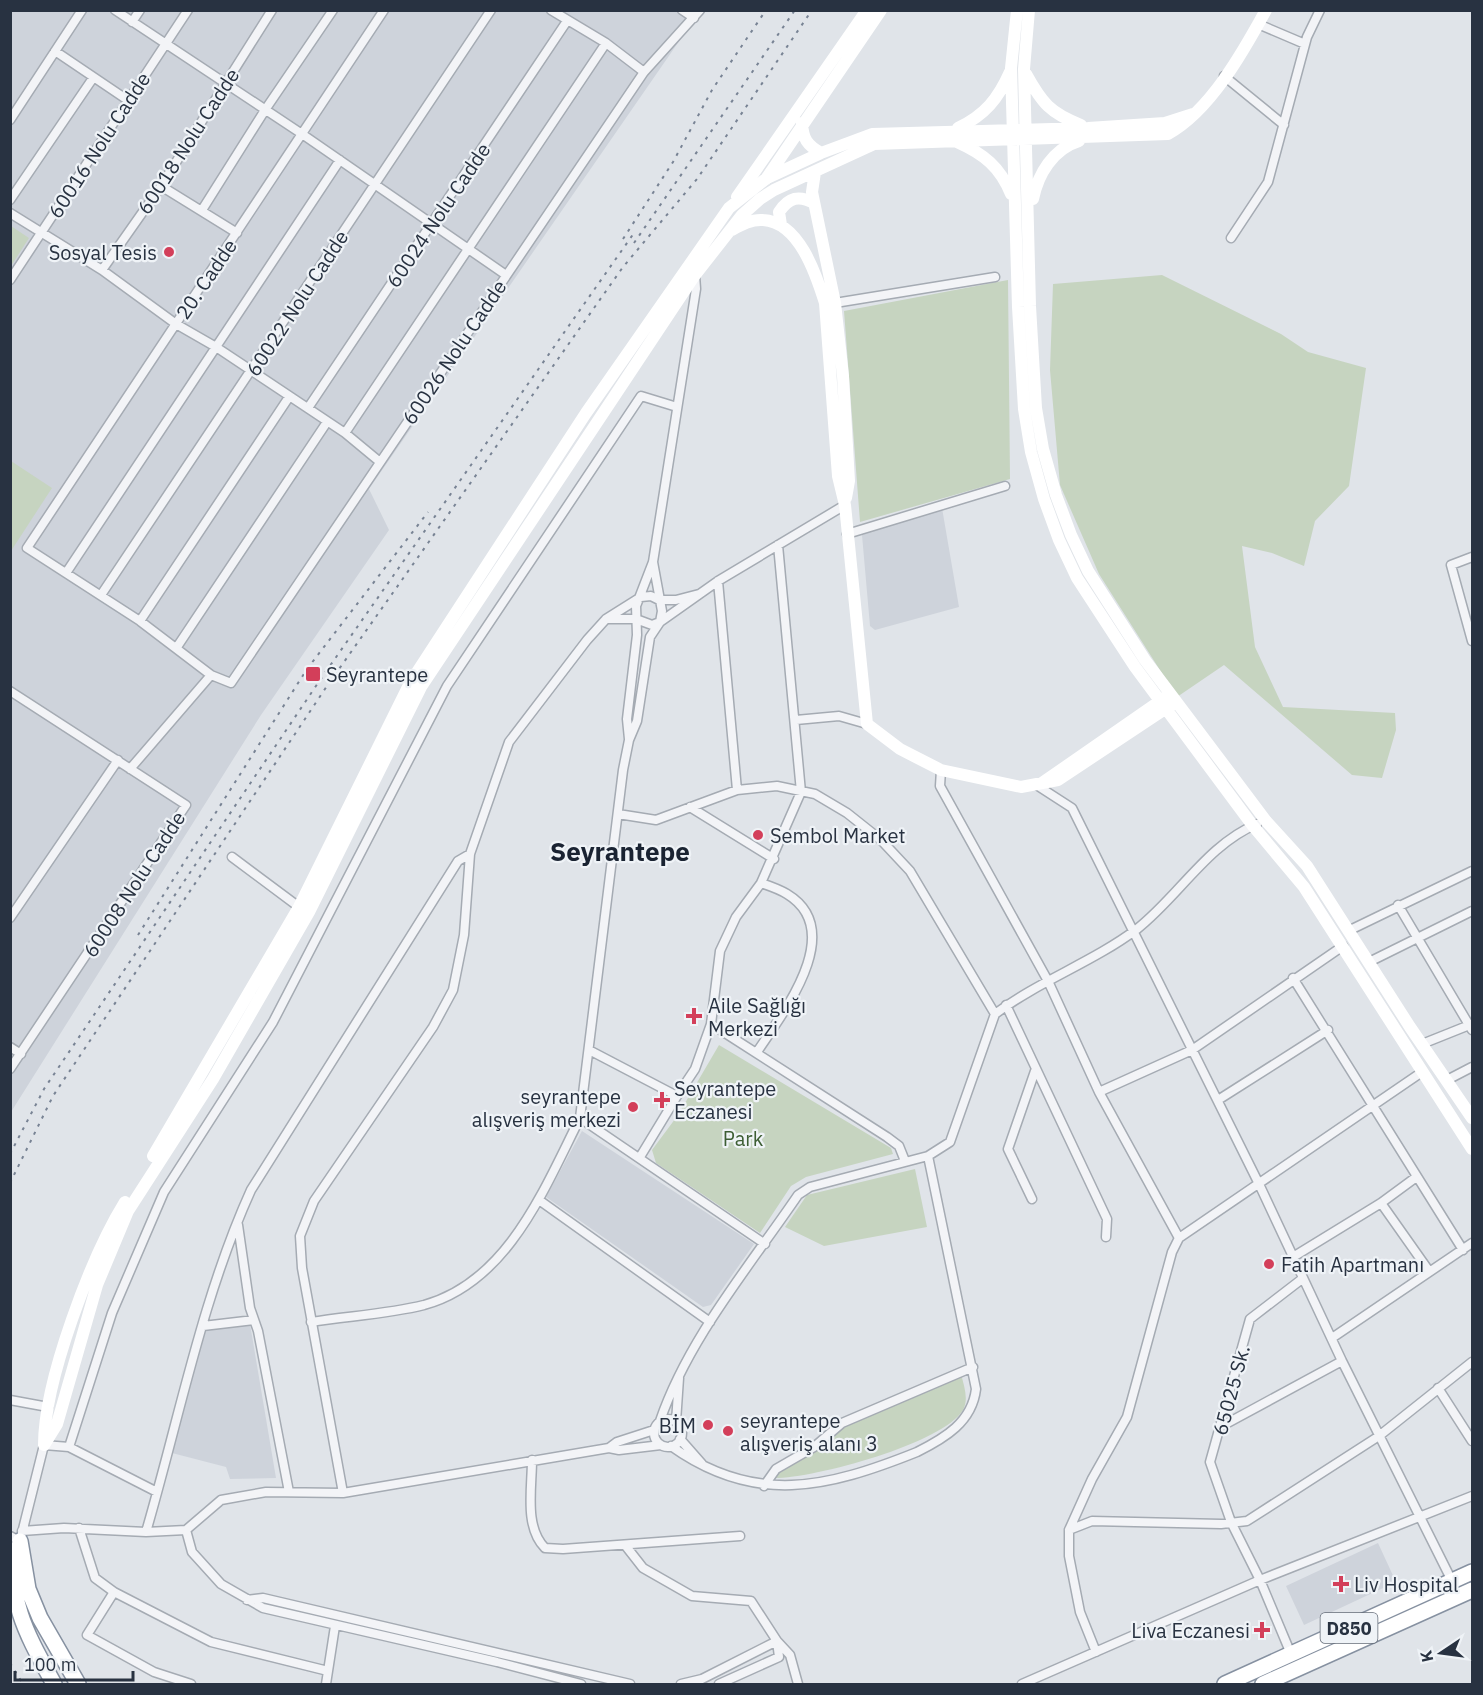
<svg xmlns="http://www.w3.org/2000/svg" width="1483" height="1695" font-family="'IBM Plex Sans',sans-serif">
<rect width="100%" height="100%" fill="#e0e4e9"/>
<path fill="#ced3db" d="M 11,11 L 700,11 L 369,489 L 389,530 L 261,715 L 11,1112 Z
M 942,508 L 959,607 L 875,630 L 870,626 L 862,535 Z
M 582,1131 L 754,1244 L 711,1305 L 703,1307 L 546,1197 Z
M 250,1324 L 276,1478 L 230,1479 L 226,1467 L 172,1453 L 203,1330 Z
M 1378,1543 L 1396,1582 L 1304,1625 L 1286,1586 Z"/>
<path fill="#c6d4c0" d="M 11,226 L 29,238 L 11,266 Z
M 1162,275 L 1281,334 L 1308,352 L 1366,368 L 1349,486 L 1315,521 L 1304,566 L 1272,553 L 1242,546 L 1255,647 L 1283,707 L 1395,713 L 1396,730 L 1382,778 L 1352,775 L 1224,665 L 1177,697 L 1099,574 L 1060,485 L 1050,370 L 1053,284 Z
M 1008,280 L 1010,479 L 860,522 L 844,311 Z
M 11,461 L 52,488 L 11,551 Z
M 719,1045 L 891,1148 L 893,1154 L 806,1177 L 791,1186 L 760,1233 L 656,1163 L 652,1150 L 678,1115 Z
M 915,1169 L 927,1227 L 824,1246 L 785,1227 L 807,1195 Z
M 961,1374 C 964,1386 969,1399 963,1410 C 943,1444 809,1480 771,1478 L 840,1423 Z"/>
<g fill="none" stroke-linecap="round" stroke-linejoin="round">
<g stroke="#a5abb3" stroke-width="11">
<path id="street" d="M 115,10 L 302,134 L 506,275
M 551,10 L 606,43 L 644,72
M 682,10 L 694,18
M 132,22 L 140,10
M 1258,24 L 1305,44
M 55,51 L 129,101
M 1224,76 L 1284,125
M 10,120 L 82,10
M 161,186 L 237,233
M 10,200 L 93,78
M 202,210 L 265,110 L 333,10
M 10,213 L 102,270 L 176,324 L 216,347 L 345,433 L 380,462
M 1231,238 L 1268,182 L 1307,37 L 1320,10
M 102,270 L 161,186 L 272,10
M 10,280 L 188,10
M 835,303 L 995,277
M 308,408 L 567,21
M 345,433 L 606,43
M 847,534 L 1005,486
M 1472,557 L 1451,565 L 1472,641
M 653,562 L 662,611 L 660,622 L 650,637 L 637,721 L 629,740 L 623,770 L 580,1118 L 765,1244
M 66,573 L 340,160
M 718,581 L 737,790
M 101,595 L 491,10
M 606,619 L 636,619 L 652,625 L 660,622 L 718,581 L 845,505
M 140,621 L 289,397
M 177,647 L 327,422
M 211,675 L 231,683 L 644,72 L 700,10
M 10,691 L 186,805 L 10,1069
M 796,720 L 839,716 L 867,724
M 629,739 L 627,719 L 637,635 L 636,606 L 653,562 L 696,289 L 695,275
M 130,769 L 211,675 L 140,621 L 27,548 L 384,10
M 941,770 L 940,786 L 1048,981 L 1099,1092 L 1179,1238
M 1038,786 L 1072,808 L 1259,1184 L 1342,1361 L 1452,1581
M 690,807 L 774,859
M 618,814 L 656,820 L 737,790 L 777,786 L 815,794 L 847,813 L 881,840 L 910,871 L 995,1014 L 950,1142 L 928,1156
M 232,857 L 299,907
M 1398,905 L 1472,1030
M 10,918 L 118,760
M 1350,930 L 1472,871
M 1369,962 L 1472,911
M 1293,978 L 1463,1250
M 1006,1005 L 1107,1219 L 1106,1237
M 995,1014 C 1039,981 1093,962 1137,929 C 1178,897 1208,844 1257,824
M 711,1024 L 887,1137 L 899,1146 L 905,1161
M 1422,1044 L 1472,1024
M 10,1047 L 21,1054
M 589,1050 L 677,1096 L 695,1069 L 711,1024 L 720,951 L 736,917 L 761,883 L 801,792 L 778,545
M 757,1052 C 782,1014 848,931 787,894 C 779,889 770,886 761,883
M 1447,1080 L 1472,1067
M 1099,1092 L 1192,1050 L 1343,946
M 1218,1100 L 1328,1030
M 640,1157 L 677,1096
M 1032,1199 L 1008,1149 L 1035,1071
M 539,1200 L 710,1322
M 1381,1203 L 1429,1271
M 238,1225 L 250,1308 L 258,1331 L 289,1492
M 1293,1257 L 1381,1203 L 1415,1178
M 311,1322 C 348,1316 388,1314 424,1305 C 508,1282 544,1189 580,1118
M 203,1326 L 254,1320
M 1332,1338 L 1472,1243
M 1438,1388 L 1472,1441
M 10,1400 L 48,1407
M654 1433a14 14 0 1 1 28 0a14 14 0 1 1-28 0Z
M 660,1421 C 688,1339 749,1267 798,1195 L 810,1187 L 928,1156 L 976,1389 C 972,1422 945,1438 917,1452 C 827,1488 755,1506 671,1446
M 676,1422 L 679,1378
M 1222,1426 L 1342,1361
M 680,1439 L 702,1464
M 69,1447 L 112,1313 L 164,1192 L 273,1022 L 447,686 L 641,396 L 677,407
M 609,1448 L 617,1442 L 654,1430
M 532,1460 C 532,1488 524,1527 545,1548 L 563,1549 L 740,1536
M 764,1486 L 776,1469 L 814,1447 L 842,1423 L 973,1367
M 343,1493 L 302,1268 L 300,1236 L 314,1201 L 433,1027 L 453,990 L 464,935 L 470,854 L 509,742 L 587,640 L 606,619 L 641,597 L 651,596 L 659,600 L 676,600 L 699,594
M 79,1528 L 95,1578 L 114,1592 L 211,1642 L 328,1671
M 186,1530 L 192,1552 L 221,1584 L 263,1608 L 497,1662 L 581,1684
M 1069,1530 L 1092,1521 L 1221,1524 L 1247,1521 L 1379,1436 L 1472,1362
M 22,1531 L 64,1528 L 146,1532 L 186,1530 L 221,1500 L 266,1492 L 343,1493 L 609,1448 L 619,1450 L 661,1445
M 146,1532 C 179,1419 202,1298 251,1190 L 458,861 L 470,854
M 10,1536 L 20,1541 L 44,1445 L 69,1447 L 157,1492
M 625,1545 L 643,1568 L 692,1596 L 751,1601 L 777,1641 L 790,1655 L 798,1684
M 114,1592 L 87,1635 L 154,1672 L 191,1684
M 247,1600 L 263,1598 L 630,1684
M 1096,1652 L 1080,1612 L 1069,1556 L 1069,1530 L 1092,1479 L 1127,1417 L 1172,1252 L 1179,1238 L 1422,1072
M 1291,1654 L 1260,1580 L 1231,1522 L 1210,1462 L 1250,1319 L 1302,1279
M 326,1684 L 335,1626
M 681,1684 L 702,1679 L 777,1641
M 719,1684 L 779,1657 L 777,1641
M 1022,1684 L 1260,1580 L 1472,1496"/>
</g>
<g stroke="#8691a1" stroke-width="18">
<path id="highway" d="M 20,1541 L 28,1589 L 40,1618 L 78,1684
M 18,1547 C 4,1598 30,1640 54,1684
M 1225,1684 L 1472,1572
M 1263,1684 L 1472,1590"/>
</g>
<use href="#street" stroke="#f3f4f7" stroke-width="8"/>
<path stroke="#fff" stroke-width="12" d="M 1017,10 L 1011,68 L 1018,307 L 1024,409 L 1031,452 L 1044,499 L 1059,540 L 1077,578 L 1135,667 L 1253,826 L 1304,887 L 1472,1149
M 1029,10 L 1024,69 L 1030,306 L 1036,408 L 1043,449 L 1056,495 L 1071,535 L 1088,571 L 1145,660 L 1266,821 L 1307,866 L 1410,1027 L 1472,1118
M 1026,74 C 1042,103 1050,113 1081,125
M 802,123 C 803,139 807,145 821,153
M 958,128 C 985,115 998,99 1010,72
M 957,142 C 984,154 1000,167 1011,194
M 815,172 L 812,192 L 835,303 L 843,376 L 849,481 L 846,498
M 766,179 L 881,10
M 737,197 L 867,10
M 1033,199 C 1038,174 1053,149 1079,141
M 781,225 L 779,212 C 789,197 799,195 814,203
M 732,230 C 741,225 752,219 763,220 C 799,222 816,274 825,303 L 838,476 L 845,505 L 867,724 L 900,749 L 941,770 L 1021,787 L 1058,780 L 1171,705
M 1042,783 L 1166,697
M 153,1156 L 299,907 L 410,683 L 586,413 L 729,208 L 767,178 L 821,153 L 872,134 L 1088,128 L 1165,123 L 1193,114
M 44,1445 L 57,1424 L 97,1285 L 128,1211 L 213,1079 L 309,912 L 421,687 L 695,275 L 742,215 L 760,199 L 774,190 L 874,144 L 1168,134 C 1210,111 1243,52 1266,10
M 44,1445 C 44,1381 91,1257 125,1202"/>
<use href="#highway" stroke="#fff" stroke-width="15"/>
<path stroke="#788394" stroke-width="2" stroke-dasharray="3 6" stroke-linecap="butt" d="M 623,239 L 673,162 L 712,90 L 766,10
M 634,243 L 795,10
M 138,935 L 307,669 L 428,512
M 10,1154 L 44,1089 L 320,680 L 634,233
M 10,1183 L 53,1096 L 327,686 L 623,267 L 697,179 L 812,10
M 10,1663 L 23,1684
M 10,1684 L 11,1684"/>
</g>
<g fill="#d33f5a" stroke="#eff3f7" stroke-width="2">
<circle cx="169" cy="252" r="6"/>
<rect x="305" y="666" width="16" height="16" rx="3"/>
<circle cx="758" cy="835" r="6"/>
<path d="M691 1007h6v6h6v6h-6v6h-6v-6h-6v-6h6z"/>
<path d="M659 1091h6v6h6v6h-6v6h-6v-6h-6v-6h6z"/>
<circle cx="633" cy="1107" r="6"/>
<circle cx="1269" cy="1264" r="6"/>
<circle cx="708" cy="1425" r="6"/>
<circle cx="728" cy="1431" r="6"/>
<path d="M1338 1575h6v6h6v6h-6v6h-6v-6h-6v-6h6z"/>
<path d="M1259 1621h6v6h6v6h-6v6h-6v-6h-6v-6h6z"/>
</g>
<g text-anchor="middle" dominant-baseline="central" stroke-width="4.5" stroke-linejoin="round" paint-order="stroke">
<rect fill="#eff3f7" stroke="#646c78" stroke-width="1.5" x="1320.5" y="1613" width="57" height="30" rx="4.5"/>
<g font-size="18" font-weight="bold" fill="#283241">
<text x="1349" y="1628">D850</text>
</g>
<g font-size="20" fill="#283241" stroke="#eff3f7">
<text transform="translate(188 141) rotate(-57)">60018 Nolu Cadde</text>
<text transform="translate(99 145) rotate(-57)">60016 Nolu Cadde</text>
<text transform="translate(438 215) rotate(-56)">60024 Nolu Cadde</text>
<text transform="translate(206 279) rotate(-56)">20. Cadde</text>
<text transform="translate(297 303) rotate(-57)">60022 Nolu Cadde</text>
<text transform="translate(454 352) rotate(-56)">60026 Nolu Cadde</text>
<text transform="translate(134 884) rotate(-57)">60008 Nolu Cadde</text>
<text transform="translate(1231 1390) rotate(-75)">65025 Sk.</text>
</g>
<g font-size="20" fill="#283241" stroke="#eff3f7" text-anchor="start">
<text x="157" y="252" text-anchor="end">Sosyal Tesis</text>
<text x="326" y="674">Seyrantepe</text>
<text x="770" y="835">Sembol Market</text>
<text x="708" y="1005">Aile Sağlığı<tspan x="708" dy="23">Merkezi</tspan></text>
<text x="674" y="1088">Seyrantepe<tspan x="674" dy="23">Eczanesi</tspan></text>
<text x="621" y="1096" text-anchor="end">seyrantepe<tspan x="621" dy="23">alışveriş merkezi</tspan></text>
<text x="1281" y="1264">Fatih Apartmanı</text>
<text x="740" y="1420">seyrantepe<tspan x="740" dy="23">alışveriş alanı 3</tspan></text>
<text x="696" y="1425" text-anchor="end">BİM</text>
<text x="1354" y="1584">Liv Hospital</text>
<text x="1250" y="1630" text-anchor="end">Liva Eczanesi</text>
</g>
<g font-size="20" fill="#3d5e34" stroke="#eff3f7">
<text x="743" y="1138">Park</text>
</g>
<g font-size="26" font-weight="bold" fill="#1a2332" stroke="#eff3f7">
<text x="620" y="851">Seyrantepe</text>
</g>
</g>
<rect width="1483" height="1695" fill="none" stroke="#283241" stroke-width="24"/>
<g transform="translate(1441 1653) rotate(257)" stroke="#eff3f7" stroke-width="4.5" paint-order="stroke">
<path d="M0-4.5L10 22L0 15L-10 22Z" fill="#283241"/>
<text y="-9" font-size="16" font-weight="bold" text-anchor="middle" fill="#283241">K</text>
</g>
<path d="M15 1671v9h118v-9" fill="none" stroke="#283241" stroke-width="3"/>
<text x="24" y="1671" font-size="18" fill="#283241" stroke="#eff3f7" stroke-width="4.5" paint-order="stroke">100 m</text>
</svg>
